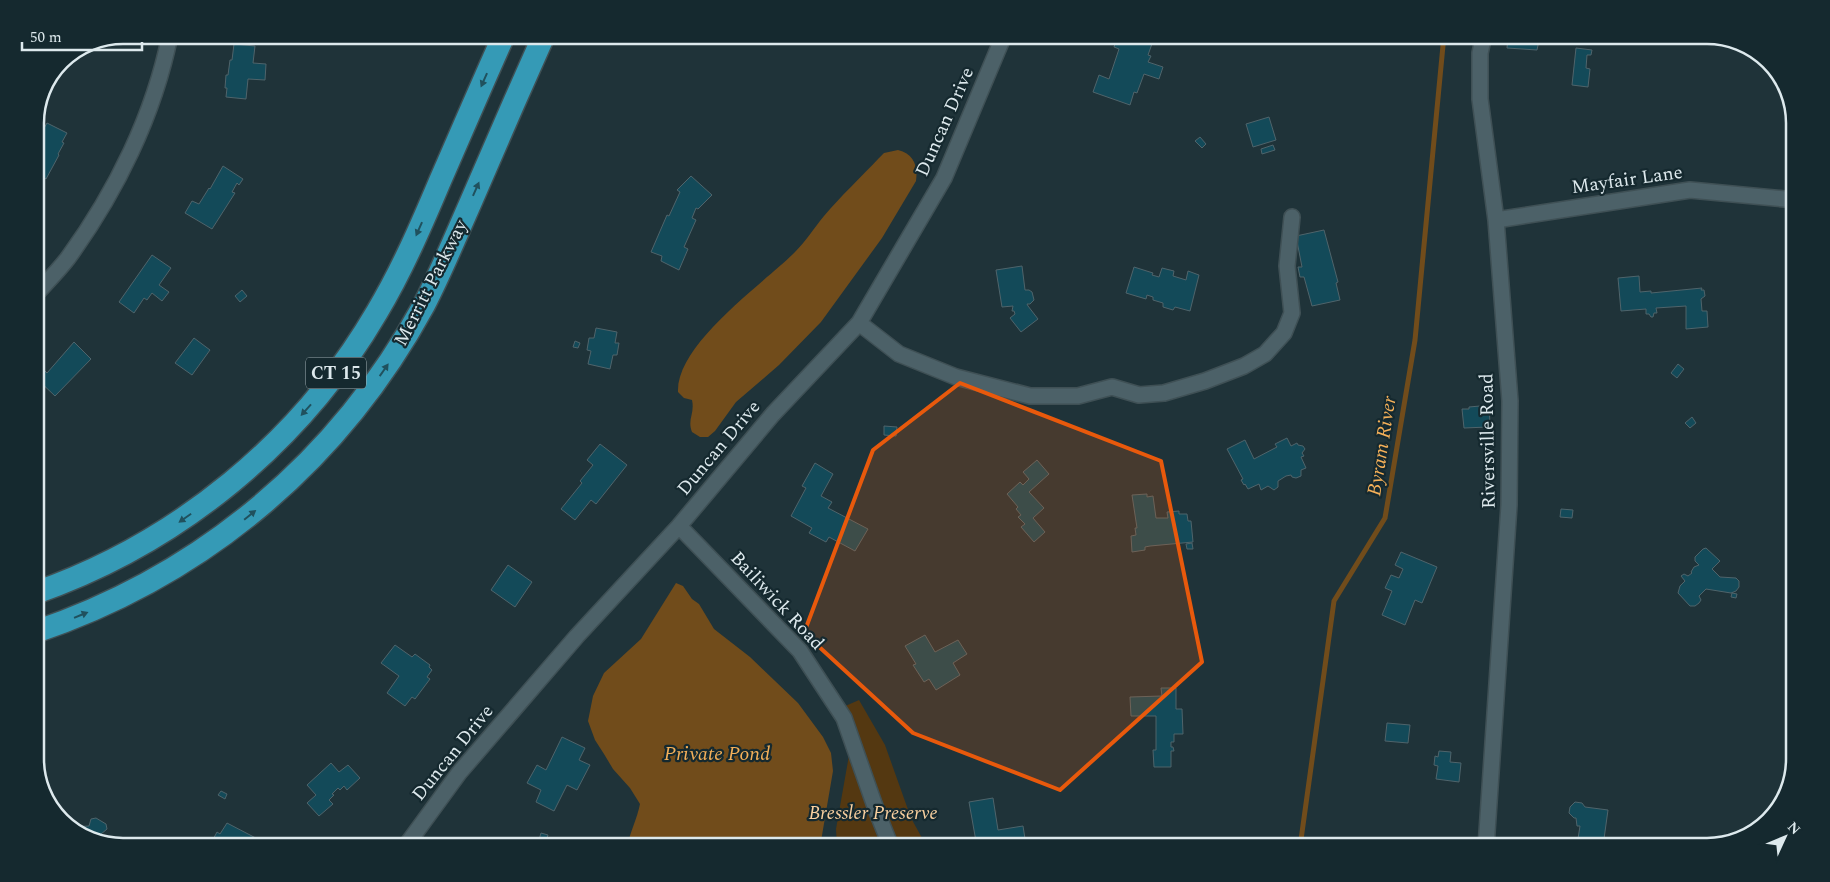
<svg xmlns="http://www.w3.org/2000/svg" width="1830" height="882" font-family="Spectral,serif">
<rect width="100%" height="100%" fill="#1f3339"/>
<path fill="#543811" d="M 859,700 L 885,745 L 911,818 L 927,847 L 837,847 L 836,829 L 851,744 L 834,711 Z"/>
<path fill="#714c1b" d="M 898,150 C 914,154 918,166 916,181 L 882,238 L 821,322 L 779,365 L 736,402 L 715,431 L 708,437 L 700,437 L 692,432 C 687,419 695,414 692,400 L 684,398 L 678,392 C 676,344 763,284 795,252 C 806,241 814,228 824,216 C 841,196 861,177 879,158 L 884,153 Z
M 676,583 L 683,586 L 692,599 L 699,604 L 714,629 L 750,657 L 798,703 L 823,737 L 831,753 L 833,771 L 820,847 L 627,847 C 630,832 637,819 640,804 L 630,788 L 613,769 L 604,754 L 595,740 L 588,721 L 593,696 L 604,673 L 641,639 Z"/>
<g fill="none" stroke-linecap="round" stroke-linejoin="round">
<path stroke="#714c1b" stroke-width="5" d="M 1300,847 L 1334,601 L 1385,518 L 1415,340 L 1444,35"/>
</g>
<path fill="#134a59" stroke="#4f646b" d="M 1118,35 L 1134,35 L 1153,41 L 1148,55 L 1151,56 L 1148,62 L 1163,67 L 1159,79 L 1144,74 L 1137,93 L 1134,92 L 1130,105 L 1093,92 L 1099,75 L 1109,79 L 1119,49 L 1114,47 Z
M 1508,35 L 1556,35 L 1556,39 L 1540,36 L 1537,50 L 1507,48 Z
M 234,44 L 255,46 L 253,63 L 266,64 L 265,80 L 248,79 L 246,99 L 226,97 L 227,88 L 225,88 L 226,75 L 228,75 L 230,60 L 232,60 Z
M 1576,48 L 1592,50 L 1591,55 L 1587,55 L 1586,68 L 1590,69 L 1588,87 L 1572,85 Z
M 1269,117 L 1276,140 L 1253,147 L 1246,124 Z
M 47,123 L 67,133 L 62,142 L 64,143 L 58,154 L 59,155 L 46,179 L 40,175 L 35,183 L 35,144 Z
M 1200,137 L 1206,144 L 1202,148 L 1195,141 Z
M 1273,145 L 1275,150 L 1262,154 L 1261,149 Z
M 223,166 L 243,179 L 239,185 L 237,183 L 232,192 L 235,193 L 212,229 L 185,213 L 192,201 L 199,204 L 209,188 L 210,189 Z
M 691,176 L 712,195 L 698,209 L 696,208 L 692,218 L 696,220 L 684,247 L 688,249 L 679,270 L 661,261 L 662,256 L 651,252 L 667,215 L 669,216 L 680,192 L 677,190 Z
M 1324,230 L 1338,282 L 1336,283 L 1340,300 L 1312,306 L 1304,277 L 1300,277 L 1298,267 L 1302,267 L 1296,236 Z
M 152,255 L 171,268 L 159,285 L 169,292 L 162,301 L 152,293 L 147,300 L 144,298 L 134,313 L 119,302 Z
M 1022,266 L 1025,290 L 1029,290 L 1032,292 L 1034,300 L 1030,304 L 1027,304 L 1028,306 L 1038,319 L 1021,332 L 1010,318 L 1015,314 L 1014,311 L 1012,311 L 1013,306 L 1002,307 L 996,270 Z
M 1134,267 L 1153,273 L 1152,275 L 1159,277 L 1162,268 L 1174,271 L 1173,276 L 1186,280 L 1188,271 L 1199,275 L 1190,311 L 1175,307 L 1173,310 L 1163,307 L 1163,303 L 1153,300 L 1153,297 L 1147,295 L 1146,299 L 1126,293 Z
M 1639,276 L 1640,292 L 1651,291 L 1651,293 L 1702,288 L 1701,290 L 1704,290 L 1705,296 L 1701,299 L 1702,311 L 1707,311 L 1708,327 L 1686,329 L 1686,306 L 1656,308 L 1657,313 L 1654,313 L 1653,317 L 1651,317 L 1649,314 L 1646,314 L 1646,309 L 1621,311 L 1618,278 Z
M 242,290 L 247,296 L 240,302 L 235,296 Z
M 596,328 L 617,332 L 615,343 L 619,343 L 617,355 L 613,355 L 610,369 L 588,364 L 591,351 L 587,350 L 589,338 L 594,338 Z
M 194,338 L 210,350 L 192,375 L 175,363 Z
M 575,341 L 580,343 L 578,348 L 573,347 Z
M 74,342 L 91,359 L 55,396 L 36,378 L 44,370 L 47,373 Z
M 1678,364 L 1684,369 L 1677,378 L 1671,373 Z
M 1480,406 L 1480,409 L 1489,408 L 1490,423 L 1488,423 L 1488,427 L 1464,428 L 1462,409 L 1469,409 L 1469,407 Z
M 1692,417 L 1696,423 L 1690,428 L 1685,423 Z
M 884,426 L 897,427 L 896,436 L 884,435 Z
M 1287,438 L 1291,446 L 1297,443 L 1298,445 L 1303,446 L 1305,449 L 1302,453 L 1304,456 L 1301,457 L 1306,468 L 1301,470 L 1301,476 L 1296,478 L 1292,477 L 1291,475 L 1286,476 L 1278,481 L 1278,487 L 1274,490 L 1268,486 L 1261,490 L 1259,484 L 1248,489 L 1245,484 L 1244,485 L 1241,480 L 1243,479 L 1227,449 L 1245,440 L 1254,459 L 1277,447 L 1275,444 Z
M 600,444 L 627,465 L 596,504 L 591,500 L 575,520 L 561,509 L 582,483 L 580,481 L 593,465 L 587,460 Z
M 1037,460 L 1049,474 L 1029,492 L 1044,508 L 1033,518 L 1045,532 L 1034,542 L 1021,527 L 1025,524 L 1018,517 L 1021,515 L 1016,509 L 1018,507 L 1007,494 L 1020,482 L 1023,485 L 1029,479 L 1023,472 Z
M 815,463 L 833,474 L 821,496 L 832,502 L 828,508 L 868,529 L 855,551 L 829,537 L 826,542 L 809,533 L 812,528 L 791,516 L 806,488 L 802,486 Z
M 1147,494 L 1147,497 L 1153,496 L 1156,518 L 1168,518 L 1167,512 L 1179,511 L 1179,514 L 1187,514 L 1188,521 L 1191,521 L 1193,542 L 1150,546 L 1145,547 L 1145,550 L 1132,552 L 1131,536 L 1136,535 L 1135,528 L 1137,528 L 1132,495 Z
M 1561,509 L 1573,510 L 1572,518 L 1560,517 Z
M 1192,543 L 1193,549 L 1187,549 L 1186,544 Z
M 1706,548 L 1720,561 L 1712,569 L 1720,577 L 1736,578 L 1739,581 L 1739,587 L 1736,591 L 1731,593 L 1706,589 L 1699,596 L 1701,600 L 1699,603 L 1695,606 L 1690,606 L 1678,593 L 1680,586 L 1685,581 L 1681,576 L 1684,574 L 1688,576 L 1692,573 L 1691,572 L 1694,567 L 1699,565 L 1695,561 L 1695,557 L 1703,549 Z
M 1401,552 L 1437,567 L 1422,603 L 1415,600 L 1405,625 L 1382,615 L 1392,591 L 1385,588 L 1391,575 L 1399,578 L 1403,569 L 1395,565 Z
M 508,565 L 532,582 L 515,607 L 491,590 Z
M 1732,593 L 1737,594 L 1736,598 L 1731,597 Z
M 925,635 L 935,652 L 958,640 L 967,654 L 953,663 L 960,675 L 936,690 L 929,679 L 924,682 L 913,665 L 916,664 L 905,646 Z
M 395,645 L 412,657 L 415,654 L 430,665 L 429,667 L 432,670 L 427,677 L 430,679 L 415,699 L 412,697 L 405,706 L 387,693 L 399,676 L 381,663 Z
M 1161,688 L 1176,688 L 1176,709 L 1182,709 L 1183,734 L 1174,734 L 1174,742 L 1171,742 L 1171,747 L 1173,747 L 1174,751 L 1171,751 L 1171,767 L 1154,767 L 1153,750 L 1156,750 L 1156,716 L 1131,716 L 1130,697 L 1162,696 Z
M 1387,723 L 1410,725 L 1408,743 L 1385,741 Z
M 562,737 L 585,748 L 579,760 L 590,765 L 577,790 L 567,785 L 554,811 L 536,802 L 541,790 L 527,783 L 537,765 L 546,770 Z
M 1439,751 L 1451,752 L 1450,762 L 1461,763 L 1459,782 L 1436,779 L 1438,766 L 1434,765 L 1435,756 L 1438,757 Z
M 331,763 L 339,772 L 348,765 L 360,778 L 347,790 L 344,786 L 340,790 L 338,788 L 332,794 L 334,795 L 329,800 L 333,804 L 319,816 L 307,803 L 316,795 L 307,785 Z
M 221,791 L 227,794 L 225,799 L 218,795 Z
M 993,798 L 998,830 L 1023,826 L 1026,845 L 1012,847 L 977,847 L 969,802 Z
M 1575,802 L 1582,803 L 1585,807 L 1608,810 L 1603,846 L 1610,847 L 1574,847 L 1574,845 L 1577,845 L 1580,826 L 1577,826 L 1576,818 L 1574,818 L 1569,813 L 1570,807 Z
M 96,818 L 106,824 L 107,829 L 100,835 L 110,841 L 108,843 L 84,838 L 71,827 L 89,826 L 91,819 Z
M 227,823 L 273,847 L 213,847 L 210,845 L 217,832 L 220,834 Z
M 541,833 L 548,835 L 546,841 L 539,840 Z"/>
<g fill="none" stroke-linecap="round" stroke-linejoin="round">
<g stroke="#3f5055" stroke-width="18">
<path id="minor" d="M 1484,35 L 1480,53 L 1480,99 L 1496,220 L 1510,401 L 1509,505 L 1486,847
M 1496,220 L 1690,190 L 1795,200
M 35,295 C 46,283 58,271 68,258 C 116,192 154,115 170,35
M 859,323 L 899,354 L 956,377 L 1030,396 L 1078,396 L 1112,387 L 1139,395 L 1164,393 L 1205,381 L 1244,366 L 1265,354 L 1284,333 L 1292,313 L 1287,266 L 1292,217
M 679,526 L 800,651 L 844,718 L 877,812 L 891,847
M 405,847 L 459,773 L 577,636 L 679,526 L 773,414 L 859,323 L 944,178 L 1004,35"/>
</g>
<g stroke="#3f5055" stroke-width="25">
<path id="highway" d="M 35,593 C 178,543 301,442 377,312 C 402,270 421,226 440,181 C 461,133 482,84 504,35
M 35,632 C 203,575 339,461 424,305 C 441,272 455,238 470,204 C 494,148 519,91 544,35"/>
</g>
<use href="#minor" stroke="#4c6168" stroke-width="15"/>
<use href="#highway" stroke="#359ab6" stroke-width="22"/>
</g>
<defs><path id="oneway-solid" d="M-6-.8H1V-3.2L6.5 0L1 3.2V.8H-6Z" transform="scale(1.25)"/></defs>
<g fill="#20515e">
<use href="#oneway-solid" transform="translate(484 80) rotate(114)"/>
<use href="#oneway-solid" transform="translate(476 189) rotate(-66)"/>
<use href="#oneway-solid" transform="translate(419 229) rotate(114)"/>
<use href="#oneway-solid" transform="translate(384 370) rotate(-55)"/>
<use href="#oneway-solid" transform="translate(306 410) rotate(132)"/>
<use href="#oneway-solid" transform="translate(250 515) rotate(-39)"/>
<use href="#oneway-solid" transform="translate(185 518) rotate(145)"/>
<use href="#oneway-solid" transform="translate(81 615) rotate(-22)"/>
</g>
<path fill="#e8590c" fill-opacity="0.2" stroke="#e8590c" stroke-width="4" stroke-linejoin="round" d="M 960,383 L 1161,461 L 1202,662 L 1060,790 L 913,733 L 804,633 L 873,450 Z"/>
<g text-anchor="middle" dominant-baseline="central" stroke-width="4.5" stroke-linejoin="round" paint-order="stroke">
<rect fill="#15292f" stroke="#a1afb4" stroke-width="1" x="306" y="357.5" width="60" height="31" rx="4"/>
<g font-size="18" font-weight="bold" fill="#dde9ed">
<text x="336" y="373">CT 15</text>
</g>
<g font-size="19" fill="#dde9ed" stroke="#15292f">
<text transform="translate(945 122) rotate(-66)">Duncan Drive</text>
<text transform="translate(1627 180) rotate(-8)">Mayfair Lane</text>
<text transform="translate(431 283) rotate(-63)">Merritt Parkway</text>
<text transform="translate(1488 441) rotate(-91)">Riversville Road</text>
<text transform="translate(719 448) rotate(-50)">Duncan Drive</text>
<text transform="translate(777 601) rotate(47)">Bailiwick Road</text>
<text transform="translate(453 753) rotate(-51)">Duncan Drive</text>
</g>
<g font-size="19" font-style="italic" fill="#fad1a0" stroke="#15292f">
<text x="873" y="813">Bressler Preserve</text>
</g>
<g font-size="20" font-style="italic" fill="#f4b059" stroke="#15292f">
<text transform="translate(1382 446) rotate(-81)">Byram River</text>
<text x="717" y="754">Private Pond</text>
</g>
</g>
<path d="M0 0H1830V882H0ZM123 44H1707A79 79 0 0 1 1786 123V759A79 79 0 0 1 1707 838H123A79 79 0 0 1 44 759V123A79 79 0 0 1 123 44Z" fill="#15292f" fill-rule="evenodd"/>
<path fill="none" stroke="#dde9ed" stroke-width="2.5" d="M123 44H1707A79 79 0 0 1 1786 123V759A79 79 0 0 1 1707 838H123A79 79 0 0 1 44 759V123A79 79 0 0 1 123 44Z"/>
<g transform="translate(1785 837) rotate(46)" stroke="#15292f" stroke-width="4" paint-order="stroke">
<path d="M0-4L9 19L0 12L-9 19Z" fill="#dde9ed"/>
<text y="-8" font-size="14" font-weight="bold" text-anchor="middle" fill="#dde9ed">N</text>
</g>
<path d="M22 42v8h120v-8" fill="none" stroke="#dde9ed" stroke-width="2.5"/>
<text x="30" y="42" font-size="15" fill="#dde9ed" stroke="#15292f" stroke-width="4" paint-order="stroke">50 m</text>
</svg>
